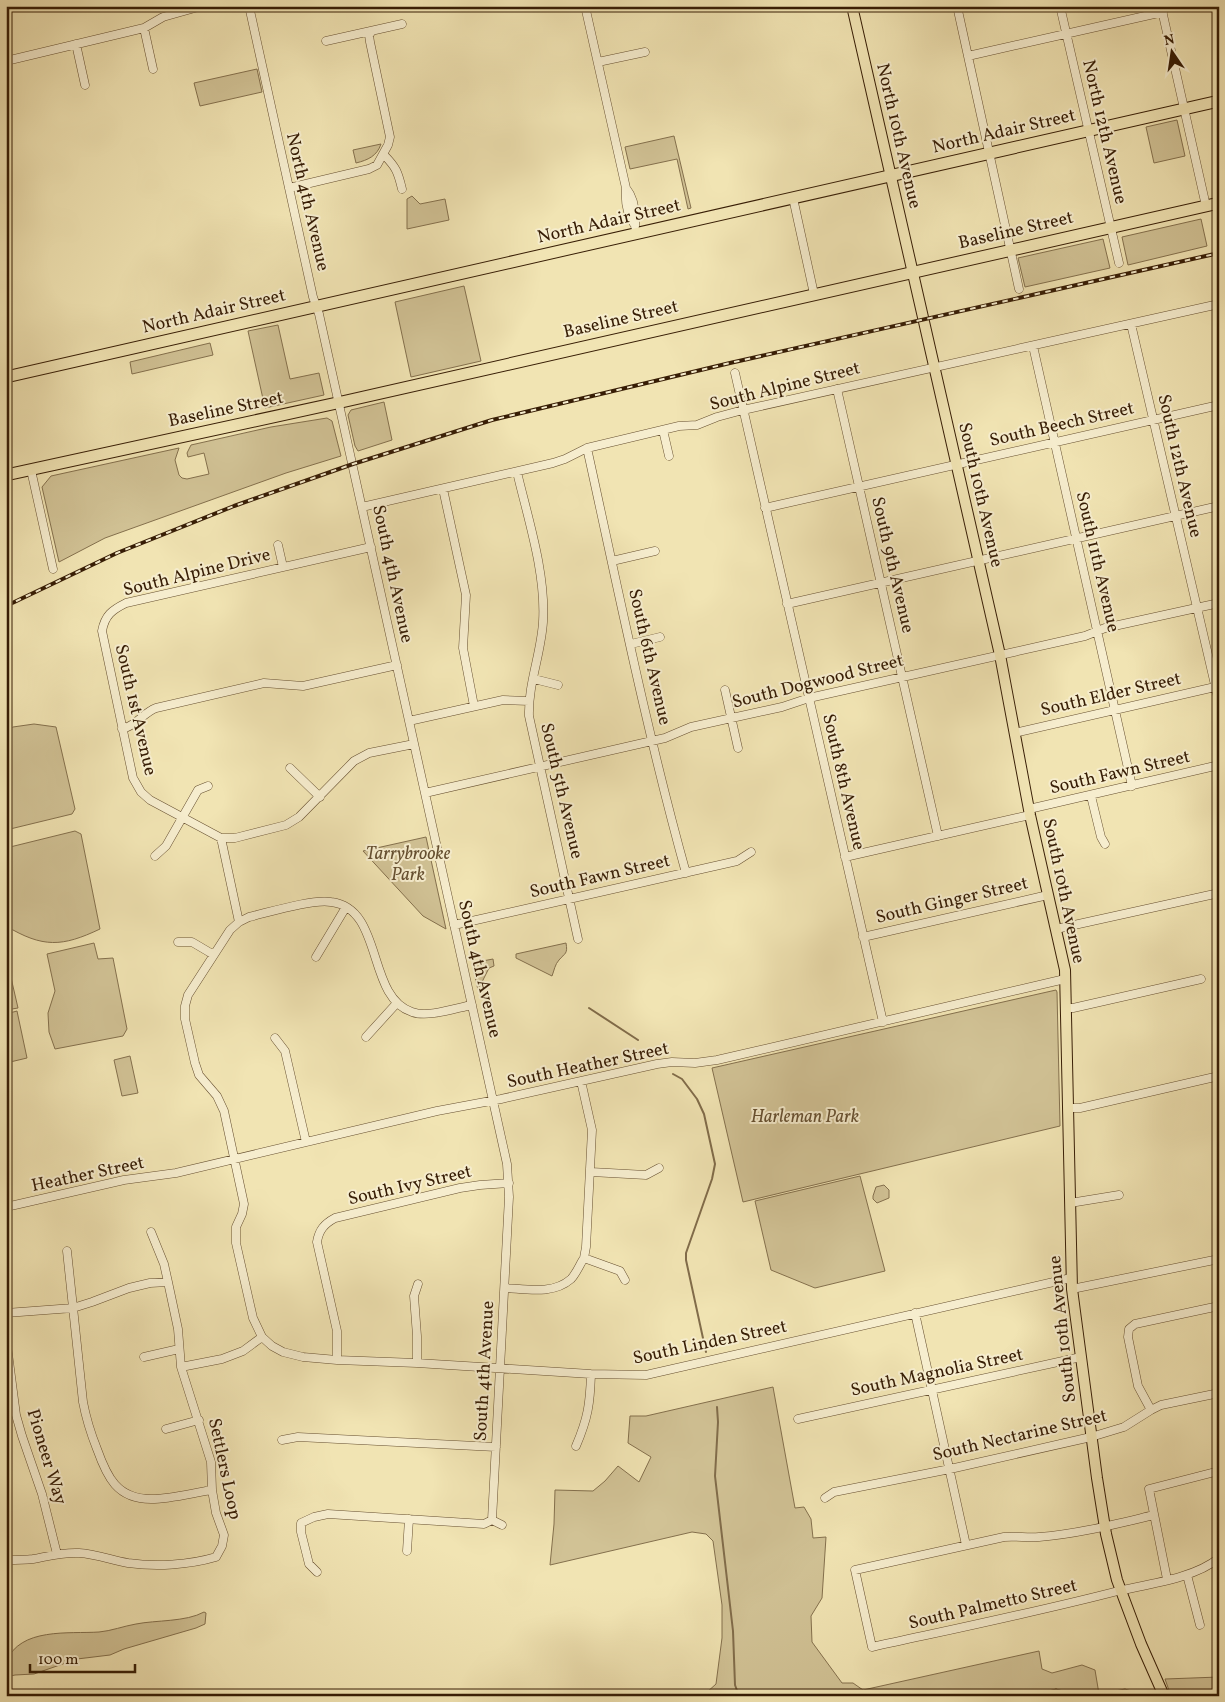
<svg xmlns="http://www.w3.org/2000/svg" width="1225" height="1702" font-family="Vollkorn,serif">
<rect width="100%" height="100%" fill="#f1e4b3"/>
<filter id="stains"><feTurbulence type="fractalNoise" baseFrequency=".004" numOctaves="4"/><feColorMatrix values="0 0 0 0 .2 0 0 0 0 .09 0 0 0 0 .02 0 0 0 .5 -.17"/></filter>
<radialGradient id="worn" r=".72"><stop offset=".6" stop-color="#630" stop-opacity="0"/><stop offset="1" stop-color="#630" stop-opacity=".3"/></radialGradient>
<path fill="#d1c295" stroke="#84704d" d="M 257,69 L 262,92 L 200,106 L 194,83 Z
M 1177,120 L 1185,156 L 1154,163 L 1146,127 Z
M 674,136 L 691,208 L 688,209 L 677,159 L 630,169 L 625,147 Z
M 381,144 C 377,156 368,160 356,163 L 353,150 Z
M 412,196 L 420,204 L 445,199 L 449,220 L 407,229 L 407,199 Z
M 1201,219 L 1207,246 L 1128,265 L 1122,237 Z
M 1103,239 L 1110,268 L 1025,287 L 1018,258 Z
M 464,286 L 481,361 L 411,377 L 395,302 Z
M 278,325 L 290,379 L 319,373 L 324,395 L 265,408 L 248,331 Z
M 210,343 L 213,355 L 132,374 L 130,362 Z
M 384,402 L 392,440 L 358,451 L 355,446 L 348,415 L 351,410 Z
M 327,418 L 332,421 L 341,456 L 286,473 L 105,538 L 59,562 L 42,487 L 51,476 L 179,448 L 175,460 L 179,475 L 182,478 L 187,479 L 209,474 L 204,453 L 188,457 L 187,453 L 191,445 L 271,427 Z
M 34,724 L 56,727 L 75,809 L 72,814 L 6,830 L 6,731 L 13,727 Z
M 75,831 L 81,834 L 100,929 C 62,947 43,948 6,926 L 6,848 Z
M 426,837 L 446,929 L 423,916 L 363,851 Z
M 94,943 L 98,959 L 113,958 L 127,1029 L 123,1036 L 55,1049 L 49,1032 L 48,1013 L 55,991 L 47,954 Z
M 566,943 C 568,954 565,953 559,960 C 555,964 554,971 552,976 L 516,958 L 516,954 Z
M 6,956 L 18,1008 L 6,1010 Z
M 493,959 L 494,966 L 489,968 L 478,990 L 472,963 Z
M 1056,990 L 1057,992 L 1060,1126 L 743,1202 L 712,1068 Z
M 17,1011 L 27,1058 L 6,1063 L 6,1014 Z
M 130,1056 L 138,1093 L 122,1096 L 114,1060 Z
M 860,1176 L 885,1271 L 815,1288 L 771,1270 L 755,1201 Z
M 884,1185 L 889,1190 L 889,1198 L 877,1203 L 873,1199 L 873,1196 L 876,1187 Z
M 773,1387 L 795,1508 L 804,1507 L 811,1519 L 813,1538 L 826,1537 L 822,1598 L 811,1616 L 812,1642 L 842,1683 L 853,1683 L 863,1690 L 1039,1651 L 1042,1669 L 1052,1673 L 1082,1665 L 1095,1670 L 1099,1694 L 1079,1696 L 1056,1689 L 1032,1696 L 657,1696 L 706,1693 L 716,1684 L 722,1638 L 722,1605 L 713,1541 L 706,1534 L 692,1532 L 550,1565 L 554,1524 L 555,1490 L 593,1491 L 605,1481 L 618,1466 L 639,1482 L 651,1457 L 628,1443 L 630,1416 L 646,1416 Z
M 204,1612 L 206,1613 L 205,1624 L 196,1628 L 124,1649 L 110,1655 L 77,1659 L 34,1674 L 15,1675 L 6,1677 C 6,1673 5,1665 6,1662 C 20,1627 69,1634 99,1632 C 111,1631 124,1626 136,1624 C 156,1620 186,1622 204,1612 Z
M 1219,1677 L 1219,1696 L 1171,1696 L 1165,1679 Z"/>
<path fill="#b2a078" stroke="#816c4a" d="M 1056,1689 L 1079,1696 L 1032,1696 Z
M 1125,1689 L 1146,1696 L 1091,1696 Z"/>
<g fill="none" stroke-linecap="round" stroke-linejoin="round">
<path stroke="#816c4a" stroke-width="2" d="M 589,1008 L 638,1040
M 673,1074 L 682,1079 L 697,1099 L 704,1114 L 715,1164 L 712,1179 L 686,1253 L 686,1260 L 706,1352
M 717,1407 L 718,1422 L 715,1476 L 733,1631 L 735,1685 L 739,1696"/>
<g stroke="#664f30" stroke-width="9">
<path id="minor" d="M 249,6 L 313,297 L 319,314 L 507,1164 L 509,1197 L 492,1520
M 585,6 L 626,188 C 625,200 627,214 634,224
M 957,6 L 1019,289
M 1060,6 L 1119,263
M 1161,6 L 1206,206
M 144,28 L 153,69
M 326,41 L 402,24
M 76,44 L 85,85
M 968,56 L 1163,12
M 6,61 L 144,28 L 163,17 L 202,6
M 598,62 L 645,52
M 384,155 C 396,167 398,172 402,189
M 289,188 L 369,169 L 377,165 L 388,145 L 390,137 L 370,42 L 369,35 L 372,31
M 626,188 C 635,199 636,212 635,226
M 793,198 L 814,294
M 1131,324 L 1219,702
M 1033,346 L 1132,786
M 735,373 L 883,1022
M 837,389 L 938,836
M 663,430 L 669,456
M 587,448 C 618,589 647,733 686,873
M 31,470 L 53,569
M 517,472 C 528,519 546,573 543,622 C 541,654 528,684 529,716 L 578,939
M 443,489 L 466,595 L 463,648 L 474,706
M 362,507 L 553,463 L 565,459 L 587,448 L 679,426 L 697,425 L 717,417 L 743,410 L 1219,304
M 765,508 L 1219,405
M 278,545 L 283,567
M 371,547 L 126,603 C 112,610 105,615 102,631 L 133,778 L 141,792 L 150,800 L 221,838 L 235,838 L 286,825 L 299,817 L 354,761 L 369,753 L 414,744
M 612,561 L 655,551
M 787,604 L 1219,506
M 631,644 L 660,637
M 534,679 L 558,685
M 725,690 L 738,748
M 409,721 L 503,700 L 529,701
M 122,729 C 136,726 143,713 156,708 L 264,683 L 303,686 L 397,665
M 1014,733 L 1215,687
M 290,768 L 320,797
M 425,793 L 665,738 L 691,727 L 782,707 L 809,698 L 1085,636 L 1105,628 L 1219,603
M 1091,796 L 1101,837 L 1105,844
M 1029,809 L 1219,765
M 221,838 L 239,922
M 155,856 L 166,846 L 198,790 L 208,786
M 845,857 L 1030,815
M 454,925 L 737,861 L 751,852
M 1056,929 L 1219,893
M 863,937 L 1048,895
M 178,942 L 192,942 L 214,955
M 316,957 L 346,907
M 472,1005 C 456,1008 427,1018 412,1012 C 366,997 384,908 331,902 C 312,899 270,912 249,917 L 239,922 L 230,930 L 188,995 L 185,1006 L 185,1019 L 195,1063 L 199,1075 L 217,1096 L 224,1111 L 244,1204 L 242,1214 L 236,1227 L 236,1243 L 253,1318 L 262,1337 L 272,1346 L 283,1352 L 303,1357 L 337,1360 L 417,1363 L 591,1374 L 646,1375 L 1071,1278
M 1066,1008 L 1073,1008 L 1201,979
M 366,1037 L 396,1004
M 275,1038 L 285,1051 L 306,1142
M 581,1081 L 592,1130 L 586,1247 L 584,1258
M 1068,1108 L 1080,1108 L 1219,1076
M 591,1172 L 646,1175 L 659,1168
M 1070,1203 L 1119,1195
M 6,1207 L 124,1180 L 176,1173 L 437,1111 L 501,1099 L 657,1064 L 672,1062 L 695,1063 L 717,1060 L 1065,979
M 151,1232 L 164,1264 L 168,1282
M 67,1251 L 83,1402 C 86,1418 91,1434 97,1449 C 107,1477 117,1499 151,1499 C 171,1499 192,1493 212,1490
M 505,1288 C 526,1289 553,1295 571,1279 C 576,1274 580,1264 584,1258 L 620,1271 L 625,1280
M 1072,1289 L 1219,1259
M 6,1313 L 73,1308 L 92,1302 L 129,1288 L 150,1283 L 168,1282 L 178,1329 L 181,1367 L 211,1462 L 212,1490 L 216,1513 L 224,1535 L 222,1546 L 216,1557 C 189,1565 156,1567 128,1563 C 111,1560 96,1554 79,1553 C 63,1552 49,1556 33,1559 C 24,1560 15,1560 6,1560
M 915,1313 L 966,1545
M 6,1338 L 16,1415 L 22,1436 L 42,1494 L 57,1554
M 144,1357 L 179,1349
M 337,1360 L 337,1331 L 317,1242 C 319,1230 324,1224 335,1218 L 460,1188 L 480,1185 L 509,1183
M 417,1363 L 417,1336 L 414,1296 L 418,1284
M 181,1367 L 222,1359 L 243,1351 L 262,1337
M 1151,1410 L 1138,1386 L 1128,1337 L 1129,1329 L 1135,1324 L 1219,1306
M 798,1419 L 1081,1357
M 166,1429 L 199,1420
M 282,1440 L 298,1437 L 496,1447
M 576,1446 C 588,1418 590,1404 591,1374
M 825,1498 L 834,1492 L 950,1469 L 1091,1437 L 1124,1427 L 1151,1410 L 1161,1405 L 1219,1393
M 1154,1515 C 1116,1524 1078,1534 1039,1537 C 1028,1538 1016,1536 1004,1537 L 855,1570 L 872,1647 C 954,1629 1037,1612 1118,1591 C 1149,1584 1195,1578 1219,1558
M 407,1551 L 409,1519
M 317,1572 L 309,1564 L 301,1532 L 301,1523 L 314,1517 L 328,1514 L 484,1524 L 492,1520 L 502,1525
M 1187,1575 L 1200,1625
M 1167,1579 L 1149,1489 L 1219,1471"/>
</g>
<g stroke="#371d05" stroke-width="12">
<path id="major" d="M 852,6 L 1000,655 L 1030,815 L 1065,970 L 1072,1289 L 1097,1478 L 1106,1534 L 1117,1580 L 1141,1644 L 1164,1696"/>
</g>
<g stroke="#371d05" stroke-width="13">
<path id="highway" d="M 6,377 L 1219,101
M 6,475 L 346,401 L 1219,203"/>
</g>
<use href="#minor" stroke="#f6edce" stroke-width="8"/>
<use href="#major" stroke="#f1e4b3" stroke-width="10"/>
<use href="#highway" stroke="#f1e4b3" stroke-width="11"/>
<g stroke="#371d05" stroke-width="4">
<path id="rail" d="M 6,606 L 117,553 L 234,506 L 353,464 L 492,420 L 730,363 L 1219,253"/>
</g>
<use href="#rail" stroke="#f6edce" stroke-width="2" stroke-dasharray="5.5" stroke-linecap="butt"/>
</g>
<g text-anchor="middle" dominant-baseline="central" stroke-width="4" stroke-linejoin="round" paint-order="stroke">
<g font-size="18" fill="#371d05" stroke="#f6edce">
<text transform="translate(1004 132) rotate(-13)">North Adair Street</text>
<text transform="translate(1104 132) rotate(77)">North 12th Avenue</text>
<text transform="translate(898 136) rotate(77)">North 10th Avenue</text>
<text transform="translate(307 202) rotate(77)">North 4th Avenue</text>
<text transform="translate(609 222) rotate(-13)">North Adair Street</text>
<text transform="translate(1016 231) rotate(-13)">Baseline Street</text>
<text transform="translate(214 312) rotate(-13)">North Adair Street</text>
<text transform="translate(621 320) rotate(-13)">Baseline Street</text>
<text transform="translate(785 387) rotate(-14)">South Alpine Street</text>
<text transform="translate(226 410) rotate(-12)">Baseline Street</text>
<text transform="translate(1062 425) rotate(-13)">South Beech Street</text>
<text transform="translate(1179 466) rotate(77)">South 12th Avenue</text>
<text transform="translate(980 495) rotate(77)">South 10th Avenue</text>
<text transform="translate(1097 562) rotate(77)">South 11th Avenue</text>
<text transform="translate(892 565) rotate(77)">South 9th Avenue</text>
<text transform="translate(197 573) rotate(-14)">South Alpine Drive</text>
<text transform="translate(392 574) rotate(78)">South 4th Avenue</text>
<text transform="translate(649 657) rotate(77)">South 6th Avenue</text>
<text transform="translate(818 682) rotate(-14)">South Dogwood Street</text>
<text transform="translate(1111 695) rotate(-13)">South Elder Street</text>
<text transform="translate(135 710) rotate(77)">South 1st Avenue</text>
<text transform="translate(1120 773) rotate(-13)">South Fawn Street</text>
<text transform="translate(843 782) rotate(77)">South 8th Avenue</text>
<text transform="translate(561 791) rotate(77)">South 5th Avenue</text>
<text transform="translate(600 877) rotate(-13)">South Fawn Street</text>
<text transform="translate(1063 891) rotate(78)">South 10th Avenue</text>
<text transform="translate(952 901) rotate(-13)">South Ginger Street</text>
<text transform="translate(479 969) rotate(77)">South 4th Avenue</text>
<text transform="translate(588 1066) rotate(-12)">South Heather Street</text>
<text transform="translate(88 1175) rotate(-12)">Heather Street</text>
<text transform="translate(410 1186) rotate(-13)">South Ivy Street</text>
<text transform="translate(1063 1329) rotate(-96)">South 10th Avenue</text>
<text transform="translate(710 1343) rotate(-12)">South Linden Street</text>
<text transform="translate(485 1371) rotate(-87)">South 4th Avenue</text>
<text transform="translate(937 1373) rotate(-12)">South Magnolia Street</text>
<text transform="translate(1020 1436) rotate(-13)">South Nectarine Street</text>
<text transform="translate(46 1457) rotate(73)">Pioneer Way</text>
<text transform="translate(224 1469) rotate(78)">Settlers Loop</text>
<text transform="translate(993 1605) rotate(-13)">South Palmetto Street</text>
</g>
<g font-size="18" font-style="italic" fill="#654f30" stroke="#f6edce">
<text x="408" y="854">Tarrybrooke<tspan x="408" dy="21">Park</tspan></text>
<text x="805" y="1117">Harleman Park</text>
</g>
</g>
<rect width="1225" height="1702" fill="none" stroke="#f1e4b3" stroke-width="25"/>
<rect x="8" y="8" width="1210" height="1687" fill="none" stroke="#371d05" stroke-width="2.5"/>
<rect x="12" y="12" width="1200" height="1677" fill="none" stroke="#371d05"/>
<g transform="translate(1172 52) rotate(347)" stroke="#f6edce" stroke-width="4" paint-order="stroke">
<path d="M0-4L9 19L0 12L-9 19Z" fill="#371d05"/>
<text y="-8" font-size="14" font-weight="bold" text-anchor="middle" fill="#371d05">N</text>
</g>
<path d="M30 1664v8h105v-8" fill="none" stroke="#371d05" stroke-width="2.5"/>
<text x="38" y="1664" font-size="15" fill="#371d05" stroke="#f6edce" stroke-width="4" paint-order="stroke">100 m</text>
<rect width="100%" height="100%" filter="url(#stains)"/>
<rect width="100%" height="100%" fill="url(#worn)"/>
</svg>
